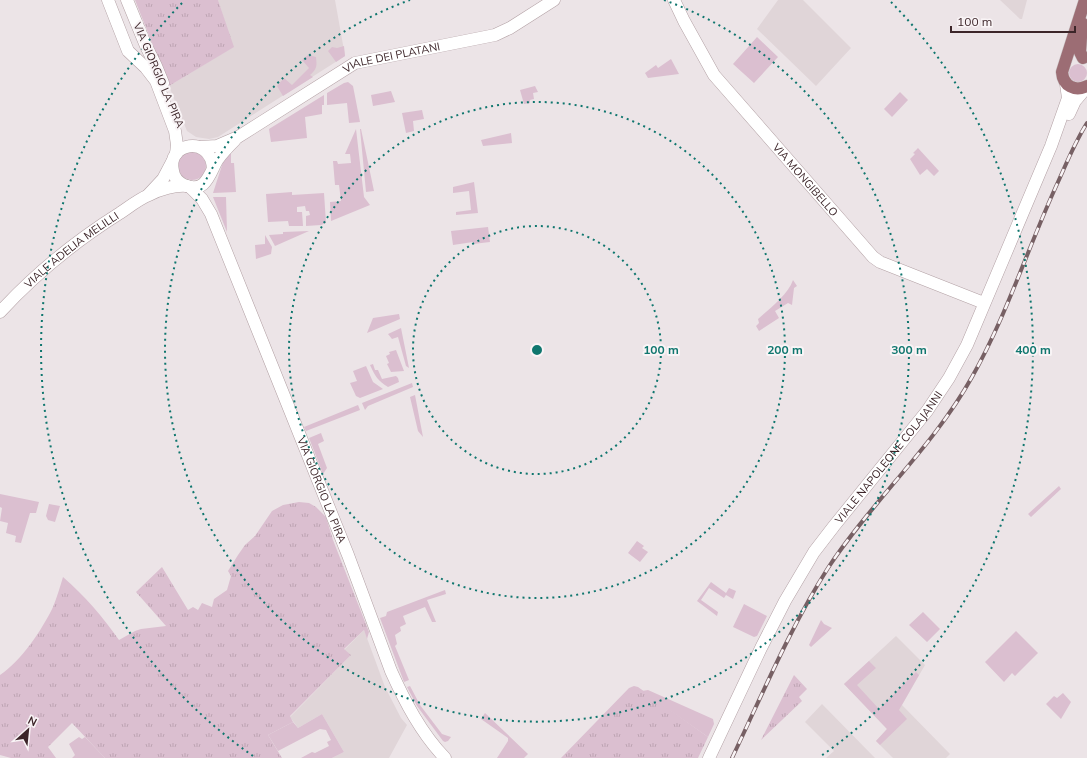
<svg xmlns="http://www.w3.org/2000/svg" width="1087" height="758" font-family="Mulish,sans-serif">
<defs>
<pattern id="grass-tufts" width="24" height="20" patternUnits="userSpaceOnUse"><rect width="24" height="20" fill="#dbbfd0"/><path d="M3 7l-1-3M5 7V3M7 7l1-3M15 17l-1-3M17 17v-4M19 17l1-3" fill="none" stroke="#bda4b3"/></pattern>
</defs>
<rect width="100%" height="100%" fill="#ece4e7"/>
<path fill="#e0d5d8" d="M 218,0 L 335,0 L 345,56 L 218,137 L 209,139 L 196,137 L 187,131 L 169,86 L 233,47 Z
M 778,0 L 803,0 L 851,48 L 816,86 L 757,29 Z
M 1000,0 L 1027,0 L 1022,19 L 1020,19 Z
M 364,630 L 385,687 L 401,718 L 407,725 L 389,758 L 332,758 L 344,752 L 322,714 L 298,728 L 290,717 L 351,655 L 344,650 Z
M 896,636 L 925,665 L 902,705 L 950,754 L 946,758 L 893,758 L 876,741 L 887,729 L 844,684 Z
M 822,704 L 875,758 L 826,758 L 834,751 L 805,722 Z"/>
<path fill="url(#grass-tufts)" d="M 135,0 L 218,0 L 234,47 L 169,86 Z
M 299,502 L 309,503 L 316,507 L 326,517 L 333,540 L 369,632 L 367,639 L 364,630 L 344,649 L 351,655 L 290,716 L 293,722 L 268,735 L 282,758 L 105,758 L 72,723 L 48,747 L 56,758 L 11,758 L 0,755 L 0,675 C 21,661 42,630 53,607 C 57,597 60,587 63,577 C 85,596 103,617 119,640 L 135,631 L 141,629 L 166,626 L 136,592 L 162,567 L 188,610 L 193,607 L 198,610 L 202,603 L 212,607 L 214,599 L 227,590 L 231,576 L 228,571 L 238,555 L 245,545 L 255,536 L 272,511 L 283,505 Z
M 794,675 L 807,689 L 799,697 L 802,701 L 761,740 Z
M 634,686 L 638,687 L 708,737 L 698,758 L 561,758 L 629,688 Z"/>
<path fill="#dbbfd0" d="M 757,37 L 778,57 L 754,83 L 733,64 Z
M 344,46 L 345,56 L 336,62 L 328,51 L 332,47 L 337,48 Z
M 308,55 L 316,57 C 317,66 317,69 310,75 L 313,77 L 283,96 L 277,86 L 284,78 L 292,85 L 309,68 L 302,60 Z
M 671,59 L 679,74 L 648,78 L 645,73 L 656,65 L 658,68 Z
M1069 73a9 9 0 1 1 18 0a9 9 0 1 1-18 0Z
M 348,82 L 353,86 L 360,122 L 349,123 L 347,103 L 327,105 L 327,93 L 344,83 Z
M 535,86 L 538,92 L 533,93 L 534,99 L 530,100 L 530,103 L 524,104 L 520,90 Z
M 391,91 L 395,102 L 373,106 L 371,95 Z
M 900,92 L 908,100 L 892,117 L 884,109 Z
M 324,95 L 324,105 L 322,105 L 322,114 L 305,117 L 307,138 L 271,142 L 269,129 Z
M 422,110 L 424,119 L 413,121 L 414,131 L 406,133 L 402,113 Z
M 356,129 L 364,197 L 370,205 L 331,221 L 330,202 L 341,201 L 339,185 L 335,185 L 333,161 L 337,161 L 338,164 L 351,163 L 350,154 L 345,154 Z
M 360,129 L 361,129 L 374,191 L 366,192 Z
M 511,133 L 512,143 L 483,146 L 481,140 Z
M 918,148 L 939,171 L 934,176 L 927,169 L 920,175 L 910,159 L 915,154 L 913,153 Z
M178 166a14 14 0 1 1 28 0a14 14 0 1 1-28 0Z
M 231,153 L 231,163 L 234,163 L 236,192 L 213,193 L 224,159 Z
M 474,182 L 478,213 L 456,215 L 456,212 L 471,210 L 469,191 L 453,193 L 453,187 Z
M 292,192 L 292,195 L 324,193 L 326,223 L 321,225 L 306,226 L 306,216 L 310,215 L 309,211 L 306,211 L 305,206 L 297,207 L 297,212 L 302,212 L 303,226 L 289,226 L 288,221 L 268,222 L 266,194 Z
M 213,197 L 226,197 L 227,232 Z
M 488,227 L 490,242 L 473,244 L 473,242 L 453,245 L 451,231 Z
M 309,231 L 275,246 L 269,235 L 283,234 L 283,232 Z
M 265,235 L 272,247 L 271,254 L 256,259 L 255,245 L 265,244 Z
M 793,280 L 797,286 L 794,288 L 792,305 L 788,303 L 775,311 L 779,318 L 759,331 L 756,326 L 759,323 L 758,319 C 769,309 788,295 793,280 Z
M 399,314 L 400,319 L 367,333 L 373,318 Z
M 401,328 L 409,368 L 406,366 L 398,337 L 392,339 L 388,334 Z
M 396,350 L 404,371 L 391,372 L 387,364 L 389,363 L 386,356 L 390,354 L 389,352 Z
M 373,364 L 375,370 L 378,370 L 382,379 L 396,376 L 398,378 L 399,382 L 388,387 C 378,381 375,376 370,365 Z
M 366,366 L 373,382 L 383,389 L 360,398 L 356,396 L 350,383 L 357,381 L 353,371 Z
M 412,383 L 413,387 L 368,406 L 365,410 L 362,403 Z
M 415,395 L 423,437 L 418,431 L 410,397 Z
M 358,405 L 360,410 L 306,431 L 304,427 Z
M 321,433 L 324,441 L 318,444 L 327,468 L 323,474 L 309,438 Z
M 1059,486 L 1061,489 L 1031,517 L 1028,514 Z
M 0,494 L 39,502 L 36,513 L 30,513 L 21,543 L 15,542 L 16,536 L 6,533 L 8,523 L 0,521 L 2,508 L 0,507 Z
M 49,504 L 60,506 L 55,522 L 48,520 L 46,516 Z
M 637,541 L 644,546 L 642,548 L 648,552 L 640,562 L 628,553 Z
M 711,582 L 726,593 L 729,588 L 736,591 L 733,599 L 726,595 L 724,598 L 709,588 L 701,600 L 718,612 L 717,616 L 697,601 Z
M 445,590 L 446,594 L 427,600 L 436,622 L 432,622 L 425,607 L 403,616 L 406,624 L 400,627 L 401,631 L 395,635 L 397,644 L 395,646 L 409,680 L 404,682 L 380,618 L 386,616 L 387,612 Z
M 744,604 L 767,616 L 757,636 L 754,637 L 733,627 Z
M 923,612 L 940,629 L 927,642 L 909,625 Z
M 821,620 L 824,624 L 832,628 L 811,647 L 809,645 Z
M 1016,631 L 1038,653 L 1015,676 L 1012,673 L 1004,682 L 985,662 Z
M 869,661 L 876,668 L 857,685 L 879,709 L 916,672 L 919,675 L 899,710 L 907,719 L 880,745 L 876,741 L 887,729 L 844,684 Z
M 410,686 L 420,705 L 442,734 L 451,737 L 448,741 L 445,742 L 443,741 L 417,706 L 407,687 Z
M 648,690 L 713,719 L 714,724 L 708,737 L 642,691 Z
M 1063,693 L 1071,702 L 1061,719 L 1046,704 L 1054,696 L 1057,698 Z
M 485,713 L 528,754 L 524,758 L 497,758 L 508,741 L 508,738 L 481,719 Z
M 322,714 L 344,752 L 332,758 L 301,758 L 312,752 L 315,753 L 329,746 L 327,742 L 331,740 L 326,730 L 320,729 L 278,751 L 268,735 L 293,722 L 298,728 Z
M 79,737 L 82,739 L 85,737 L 105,758 L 72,758 L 75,755 L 69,744 Z"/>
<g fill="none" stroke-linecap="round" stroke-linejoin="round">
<g stroke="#b3a1a5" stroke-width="13">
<g id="secondary">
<path d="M 108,0 L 128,51 L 146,68 L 156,81 L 175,131 L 177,145 L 176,154"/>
<path d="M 127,0 L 146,46 L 156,66 L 163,83"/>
<path id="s1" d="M 674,0 L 684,21 L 714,75 L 873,257 L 880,262 L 984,303"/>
<path d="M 1069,114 L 1075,101 L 1087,87"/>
<path id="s2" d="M 200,147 L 217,146 L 238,137 L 355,63 L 495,35 L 510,28 L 554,0"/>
<path d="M 213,168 C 210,134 166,143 173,171 C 174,178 178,182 184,185 C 207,195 210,171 218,159 C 223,152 229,146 235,140"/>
<path id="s3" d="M 190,187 L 202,199 L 211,214 L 348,555 L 391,671 C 405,702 421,733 445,758"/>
<path d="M 149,194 L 163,179 L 172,162"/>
<path id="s4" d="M 0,312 C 35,274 77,240 120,213 C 129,207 139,199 149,195 C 160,189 175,185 187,186"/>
<path id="s5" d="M 709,758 L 761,648 L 785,601 L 814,552 L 834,526 L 927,411 L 949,378 L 967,345 L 1051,146 L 1068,98 L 1066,84"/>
</g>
</g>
<g stroke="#c8c2c3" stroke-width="13">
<path id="primary" d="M 1085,0 L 1062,72 C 1063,86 1075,92 1087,86
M 1082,23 L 1080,52 L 1083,58"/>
</g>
<use href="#secondary" stroke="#fff" stroke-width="12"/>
<use href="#primary" stroke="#9c6d74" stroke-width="12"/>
<g stroke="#776064" stroke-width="4">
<path id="rail" d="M 732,758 C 762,695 791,626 828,568 C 872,501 933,447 972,377 C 1007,315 1028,247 1058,182 C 1067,162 1075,142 1087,123"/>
</g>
<use href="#rail" stroke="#f9f4f6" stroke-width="2.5" stroke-dasharray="8" stroke-linecap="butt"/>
</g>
<g fill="none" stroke="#0f766e" stroke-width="2" stroke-dasharray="2 4">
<circle cx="537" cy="350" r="124"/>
<circle cx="537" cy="350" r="248"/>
<path d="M664 0A372 372 0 1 1 410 0"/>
<path d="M253 756A496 496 0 0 1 183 2M891 2A496 496 0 0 1 821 756"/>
</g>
<g text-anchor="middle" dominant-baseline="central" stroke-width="4" stroke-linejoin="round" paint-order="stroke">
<g font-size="11" fill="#3c2529" stroke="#f9f4f6">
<text stroke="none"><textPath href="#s2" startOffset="215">VIALE DEI PLATANI</textPath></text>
<text transform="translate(159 75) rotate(67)">VIA GIORGIO LA PIRA</text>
<text stroke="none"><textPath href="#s1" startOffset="224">VIA MONGIBELLO</textPath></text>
<text stroke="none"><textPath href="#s4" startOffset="95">VIALE ADELIA MELILLI</textPath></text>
<text stroke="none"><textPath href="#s5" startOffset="352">VIALE NAPOLEONE COLAJANNI</textPath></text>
<text stroke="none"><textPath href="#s3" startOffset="332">VIA GIORGIO LA PIRA</textPath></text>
</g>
</g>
<circle cx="537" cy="350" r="6" fill="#0f766e" stroke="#f9f4f6" stroke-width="2"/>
<g font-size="12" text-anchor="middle" font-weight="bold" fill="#0f766e" stroke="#f9f4f6" stroke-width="4" stroke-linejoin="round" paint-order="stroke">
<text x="661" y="354">100 m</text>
<text x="785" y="354">200 m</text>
<text x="909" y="354">300 m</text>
<text x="1033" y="354">400 m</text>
</g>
<g transform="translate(28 730) rotate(27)" stroke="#f9f4f6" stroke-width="3" paint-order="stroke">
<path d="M0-3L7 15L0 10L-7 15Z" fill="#3c2529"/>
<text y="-6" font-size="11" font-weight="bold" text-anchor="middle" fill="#3c2529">N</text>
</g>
<path d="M951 26v6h124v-6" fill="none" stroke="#3c2529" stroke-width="2"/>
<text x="957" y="26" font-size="12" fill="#3c2529" stroke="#f9f4f6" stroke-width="3" paint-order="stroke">100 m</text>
</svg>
